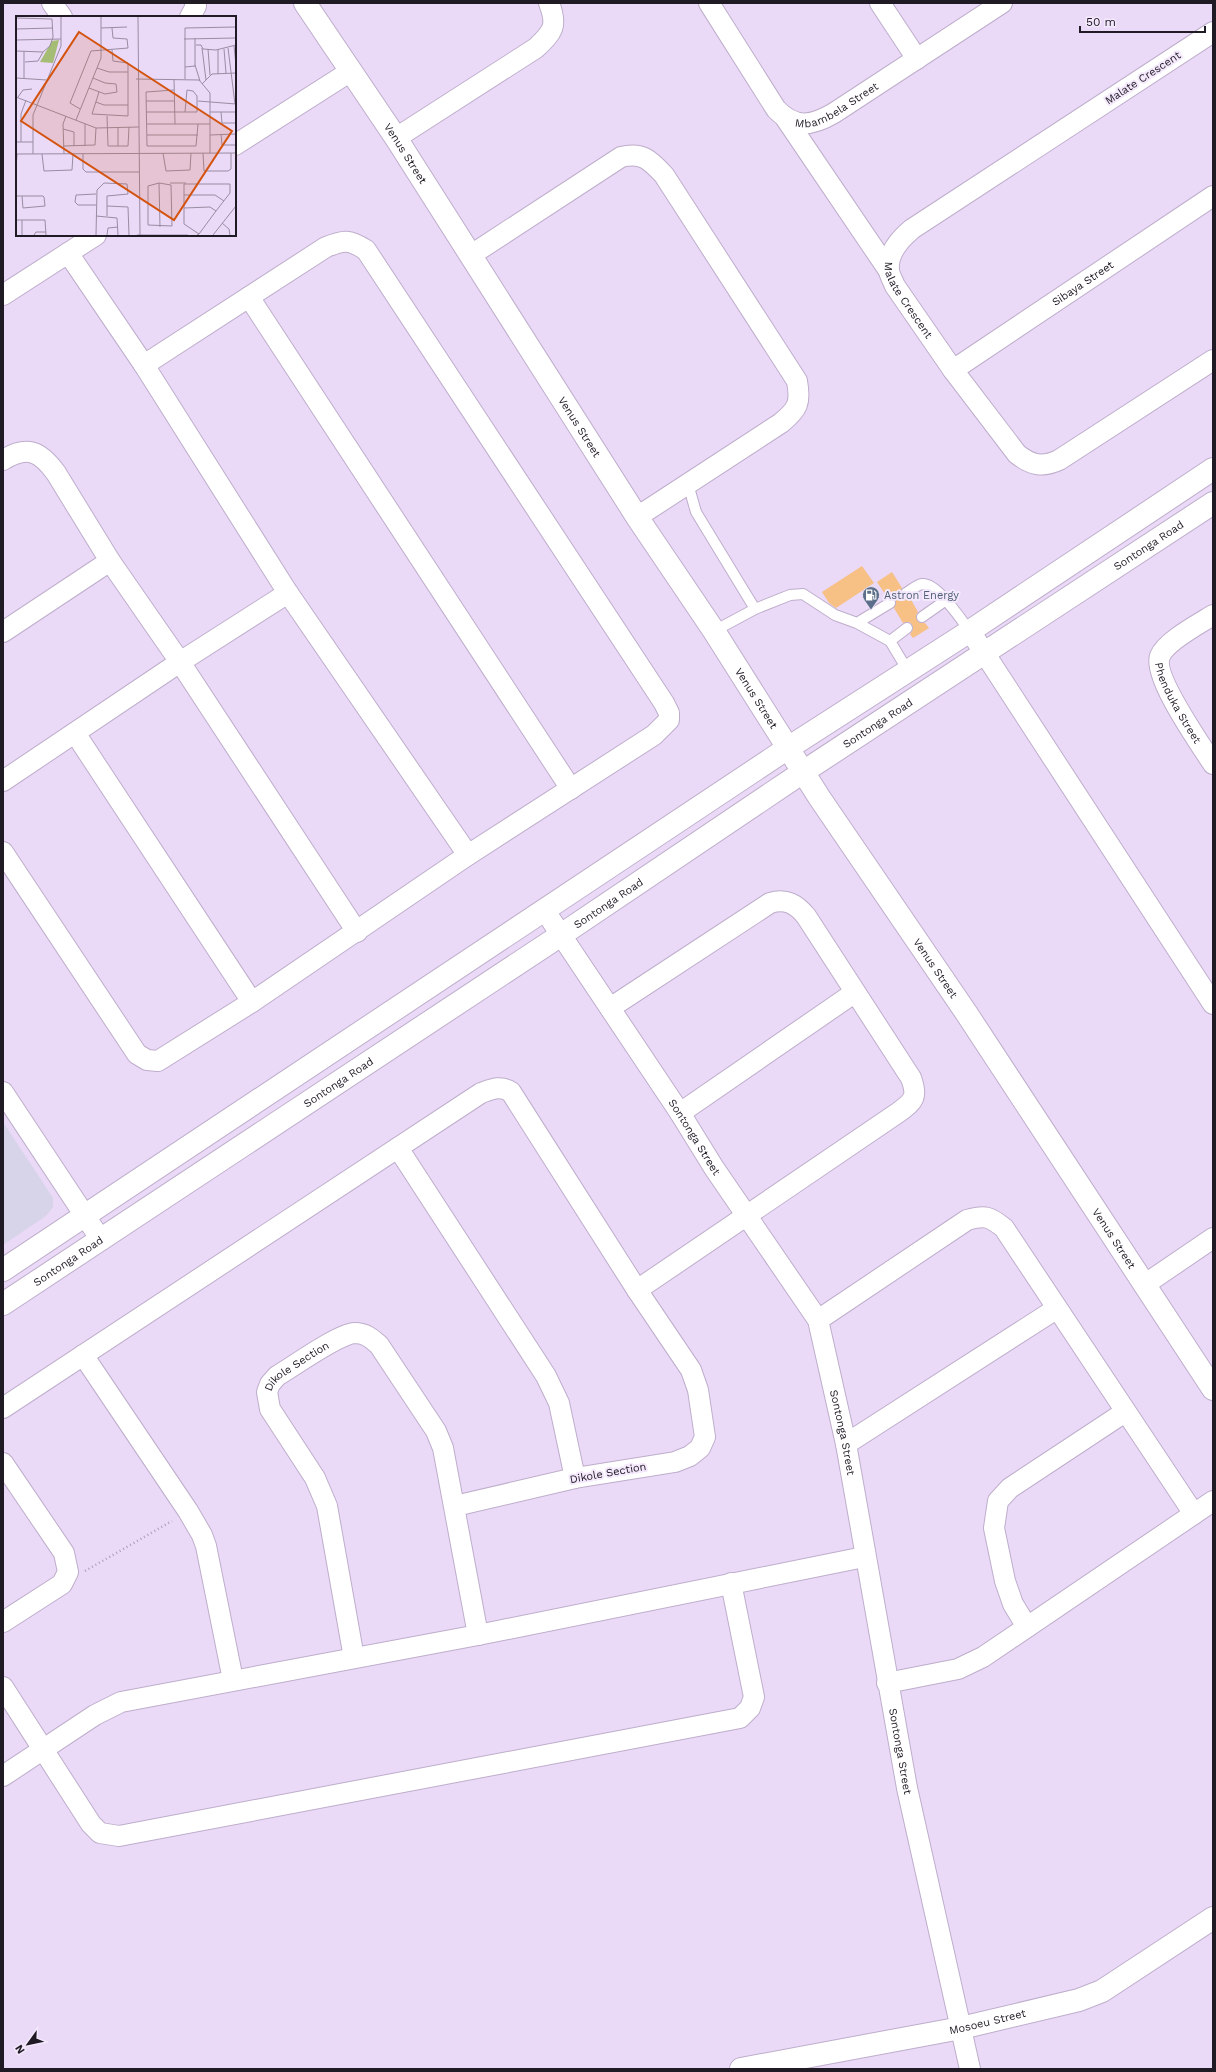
<svg xmlns="http://www.w3.org/2000/svg" width="1216" height="2072" font-family="'Work Sans',sans-serif">
<rect width="100%" height="100%" fill="#ead9f7"/>
<path fill="#d7d4ea" d="M 3,1122 L 53,1198 L 53,1207 L 46,1216 L 3,1245 Z"/>
<path fill="#f7c084" d="M 862,566 L 874,583 L 836,608 L 829,603 L 822,592 Z
M 892,572 L 902,588 L 900,593 L 901,597 L 906,599 L 910,598 L 918,612 L 916,615 L 917,620 L 920,623 L 925,623 L 929,628 L 913,638 L 910,634 L 913,630 L 912,624 L 909,622 L 903,623 L 894,608 L 896,603 L 895,599 L 890,597 L 887,597 L 877,582 Z"/>
<g fill="none" stroke-linecap="round" stroke-linejoin="round">
<g stroke="#beaecb" stroke-width="12">
<path id="service" d="M 688,484 L 696,512 L 755,609
M 906,593 C 911,590 917,585 922,584 C 937,582 961,620 970,631
M 922,617 L 946,600
M 857,623 L 890,603
M 714,631 L 755,609 L 790,595 L 803,594 L 835,615 L 857,623 L 890,641 L 908,671
M 890,641 L 907,628"/>
</g>
<g stroke="#beaecb" stroke-width="22">
<g id="minor">
<path d="M 52,3 L 62,17"/>
<path id="s1" d="M 709,3 L 776,109 C 795,129 812,126 834,113 L 1002,3"/>
<path d="M 880,3 L 917,59"/>
<path d="M 190,17 L 196,6 L 195,3"/>
<path id="s2" d="M 1213,32 L 912,229 C 900,239 887,254 889,271 C 890,276 893,281 895,286 L 953,370 L 1017,454 C 1031,465 1042,468 1059,460 L 1213,360"/>
<path d="M 786,119 L 889,271"/>
<path d="M 396,138 L 536,48 C 553,32 558,26 549,3"/>
<path d="M 235,145 L 351,71"/>
<path d="M 68,253 L 144,365 L 288,593 L 468,855"/>
<path d="M 471,255 L 621,157 C 643,152 650,160 664,175 L 797,381 C 801,403 798,409 781,423 L 637,517"/>
<path d="M 3,295 L 96,235"/>
<path d="M 249,297 L 571,789"/>
<path id="s3" d="M 953,370 L 1213,196"/>
<path d="M 3,460 C 27,445 40,451 56,473 L 110,561 L 3,632"/>
<path d="M 110,561 L 180,662 L 357,932"/>
<path id="s4" d="M 1213,615 C 1199,624 1166,641 1160,656 C 1152,676 1201,745 1213,764"/>
<path d="M 970,631 L 1213,1004"/>
<path d="M 75,733 L 252,1002"/>
<path d="M 3,781 L 180,662 L 288,593"/>
<path d="M 3,852 L 137,1054 L 147,1060 L 158,1061 L 252,1002 L 468,855 L 654,735 L 669,720 L 669,713 L 664,703 L 366,250 C 349,239 344,240 326,247 L 144,365"/>
<path id="s5" d="M 545,911 L 680,1113 L 714,1168 L 818,1320 L 846,1444 L 907,1788 L 970,2069"/>
<path d="M 610,1008 L 770,903 C 786,898 796,904 806,916 L 911,1078 C 918,1097 914,1101 899,1112 L 637,1290"/>
<path d="M 3,1092 L 101,1240"/>
<path d="M 680,1113 L 854,993"/>
<path d="M 398,1148 L 546,1376 L 559,1403 L 575,1478"/>
<path d="M 1144,1285 L 1213,1238"/>
<path d="M 818,1320 L 967,1220 C 985,1215 989,1216 1004,1228 L 1194,1514"/>
<path d="M 83,1355 L 188,1511 L 202,1535 L 206,1546 L 233,1680"/>
<path d="M 3,1408 L 481,1093 C 492,1089 501,1085 511,1092 L 637,1290 L 691,1370 L 698,1390 L 705,1437 L 700,1448 L 690,1456 L 675,1462 L 575,1478 L 455,1506"/>
<path d="M 846,1444 L 1056,1309"/>
<path d="M 3,1463 L 64,1553 L 68,1572 L 62,1584 L 3,1622"/>
<path d="M 1027,1627 L 1013,1604 L 1005,1581 L 994,1528 L 998,1501 L 1010,1488 L 1125,1412"/>
<path id="s6" d="M 354,1658 L 327,1506 L 315,1478 L 270,1409 L 267,1392 L 270,1384 L 277,1376 C 294,1366 338,1334 355,1333 C 366,1333 372,1339 379,1345 L 436,1431 L 443,1448 L 478,1635"/>
<path d="M 887,1683 L 958,1669 L 983,1657 L 1213,1501"/>
<path d="M 3,1687 L 91,1824 L 100,1833 L 119,1836 L 740,1718 L 750,1708 L 754,1697 L 731,1583"/>
<path d="M 3,1776 L 95,1715 L 121,1702 L 478,1635 L 864,1557"/>
</g>
</g>
<g stroke="#beaecb" stroke-width="24">
<g id="tertiary">
<path id="s7" d="M 305,3 L 396,138 L 637,517 L 714,631 L 819,797 L 967,1014 L 1213,1389"/>
<path id="s8" d="M 741,2069 L 961,2028 L 1079,2000 L 1102,1991 L 1213,1918"/>
</g>
</g>
<g stroke="#beaecb" stroke-width="24">
<g id="secondary">
<path d="M 3,1270 L 788,748 L 970,631 L 1213,469"/>
<path id="s9" d="M 3,1304 L 561,935 L 803,772 L 1213,503"/>
</g>
</g>
<path stroke="#ada0b8" stroke-width="2.5" stroke-dasharray="1 3" stroke-linecap="butt" d="M 85,1571 L 172,1521"/>
<use href="#service" stroke="#fff" stroke-width="10"/>
<use href="#minor" stroke="#fff" stroke-width="20"/>
<use href="#tertiary" stroke="#fff" stroke-width="22"/>
<use href="#secondary" stroke="#fff" stroke-width="22"/>
</g>
<defs>
<g id="fuel-pin" transform="scale(0.9)"><path d="M0 17L-7.5 6A9.5 9.5 0 1 1 7.5 6Z" fill="#5c6f8a" stroke="#f4e9fc"/><path d="M-5.5-6h7V0h2V4h1.3V-2.5L3-4.5l.8-.8L6-3V5H2.5V1h-1V6h-7ZM-4.2-4.7v3.2H.2V-4.7Z" fill="#fff"/></g>
</defs>
<g fill-rule="evenodd">
<use href="#fuel-pin" x="871" y="595"/>
</g>
<g text-anchor="middle" dominant-baseline="central" stroke-width="4" stroke-linejoin="round" paint-order="stroke">
<g font-size="11" fill="#201a25" stroke="#f4e9fc">
<text transform="translate(1143 78) rotate(-33)">Malate Crescent</text>
<text stroke="none"><textPath href="#s1" startOffset="195">Mbambela Street</textPath></text>
<text stroke="none"><textPath href="#s7" startOffset="181">Venus Street</textPath></text>
<text stroke="none"><textPath href="#s3" startOffset="156">Sibaya Street</textPath></text>
<text stroke="none"><textPath href="#s2" startOffset="444">Malate Crescent</textPath></text>
<text stroke="none"><textPath href="#s7" startOffset="505">Venus Street</textPath></text>
<text stroke="none"><textPath href="#s9" startOffset="1374">Sontonga Road</textPath></text>
<text stroke="none"><textPath href="#s7" startOffset="829">Venus Street</textPath></text>
<text stroke="none"><textPath href="#s4" startOffset="119">Phenduka Street</textPath></text>
<text stroke="none"><textPath href="#s9" startOffset="1050">Sontonga Road</textPath></text>
<text stroke="none"><textPath href="#s9" startOffset="726">Sontonga Road</textPath></text>
<text stroke="none"><textPath href="#s7" startOffset="1153">Venus Street</textPath></text>
<text stroke="none"><textPath href="#s9" startOffset="402">Sontonga Road</textPath></text>
<text stroke="none"><textPath href="#s5" startOffset="271">Sontonga Street</textPath></text>
<text stroke="none"><textPath href="#s7" startOffset="1477">Venus Street</textPath></text>
<text stroke="none"><textPath href="#s9" startOffset="78">Sontonga Road</textPath></text>
<text stroke="none"><textPath href="#s6" startOffset="325">Dikole Section</textPath></text>
<text stroke="none"><textPath href="#s5" startOffset="607">Sontonga Street</textPath></text>
<text transform="translate(608 1473) rotate(-10)">Dikole Section</text>
<text stroke="none"><textPath href="#s5" startOffset="931">Sontonga Street</textPath></text>
<text stroke="none"><textPath href="#s8" startOffset="251">Mosoeu Street</textPath></text>
</g>
<g font-size="11" fill="#4e5e75" stroke="#f4e9fc" text-anchor="start">
<text x="884" y="595">Astron Energy</text>
</g>
</g>
<g transform="translate(16 16)">
<rect width="220" height="220" fill="#ead9f7"/>
<path d="M 43,24 L 37,47 L 24,46 L 36,25 Z" fill="#a4bc74"/>
<path fill="none" stroke="#998da3" stroke-width="1" d="M 122,1 L 124,219M 0,2 L 36,3 L 37,21 L 34,30 L 27,36 L 22,45 L 9,46M 85,12 L 111,11M 0,13 L 37,12M 168,23 L 220,22M 0,24 L 45,23M 180,29 L 185,29 L 187,33 L 200,34 L 220,29M 218,30 L 220,49M 186,32 L 190,64M 212,32 L 219,88M 192,33 L 194,59M 202,33 L 202,58M 208,33 L 210,57M 0,35 L 27,36M 8,35 L 8,62M 179,49 L 184,65M 169,51 L 179,50 L 179,22M 81,52 L 93,56 L 112,56M 0,62 L 31,64M 120,63 L 183,64 L 194,77 L 194,137M 158,63 L 159,108M 169,63 L 169,12 L 220,11M 186,68 L 196,58 L 220,57M 73,72 L 89,78 L 101,76 L 100,68 L 89,67 L 77,62M 158,74 L 130,76 L 131,130 L 180,130 L 182,108M 171,74 L 177,75 L 181,80 L 181,96 L 169,96 ZM 83,76 L 76,98 L 112,100 L 112,47 L 97,45 L 96,34M 0,81 L 80,112 L 123,111M 2,81 L 7,74 L 16,73M 130,85 L 158,85M 182,85 L 220,88M 80,86 L 88,89 L 112,89M 64,93 L 54,87 L 75,35 L 112,32 L 111,23 L 97,22 L 96,12M 130,96 L 169,96M 194,96 L 220,96M 205,96 L 206,107 L 220,107M 91,100 L 92,130 L 112,130 L 113,111M 60,104 L 85,42 L 85,1M 131,108 L 194,108M 102,112 L 102,130M 47,113 L 58,116 L 58,130M 205,118 L 206,129 L 220,129M 131,119 L 182,119M 194,119 L 220,118M 0,126 L 17,126M 5,126 L 5,98 L 10,84M 47,130 L 79,129 L 80,112M 69,130 L 69,108M 147,137 L 150,155 L 174,154 L 175,137M 187,137 L 188,155 L 212,155 L 215,153 L 215,137M 0,138 L 220,137M 17,138 L 17,99 L 45,30 L 45,1M 26,138 L 28,155 L 56,154 L 57,138M 48,138 L 47,108 L 50,100M 67,138 L 67,153 L 70,156 L 123,156M 0,153 L 1,138M 143,167 L 155,169 L 156,210 L 132,209 L 132,170 ZM 143,167 L 144,211M 154,167 L 170,167M 80,178 L 60,179 L 59,186 L 62,189 L 80,189M 168,179 L 199,179 L 208,185M 0,180 L 27,180 L 28,181 L 29,190 L 7,192 L 6,180M 91,190 L 112,191 L 113,219M 168,192 L 194,191 L 200,195M 80,200 L 101,202 L 102,219M 0,204 L 29,204 L 30,219M 6,204 L 6,219M 206,207 L 213,213 L 214,219M 18,219 L 20,216 L 30,216M 80,219 L 81,174 L 88,167 L 111,168 L 112,178 L 91,180 L 91,200M 91,219 L 92,212 L 102,211M 121,219 L 172,219M 181,219 L 183,218 L 200,195 L 214,177 L 214,168 L 168,168 L 168,208 L 183,218M 197,219 L 220,190"/>
<path fill="#d4530e" fill-opacity="0.15" stroke="#d4530e" stroke-width="2" d="M 63,16 L 216,115 L 158,204 L 5,105 Z"/>
<rect width="220" height="220" fill="none" stroke="#201a25" stroke-width="2"/>
</g>
<rect width="1216" height="2072" fill="none" stroke="#201a25" stroke-width="8"/>
<g transform="translate(28 2044) rotate(237)" stroke="#f4e9fc" stroke-width="3" paint-order="stroke">
<path d="M0-3L7 15L0 10L-7 15Z" fill="#201a25"/>
<text y="-6" font-size="11" font-weight="bold" text-anchor="middle" fill="#201a25">N</text>
</g>
<path d="M1080 26v6h125v-6" fill="none" stroke="#201a25" stroke-width="2"/>
<text x="1086" y="26" font-size="12" fill="#201a25" stroke="#f4e9fc" stroke-width="3" paint-order="stroke">50 m</text>
</svg>
